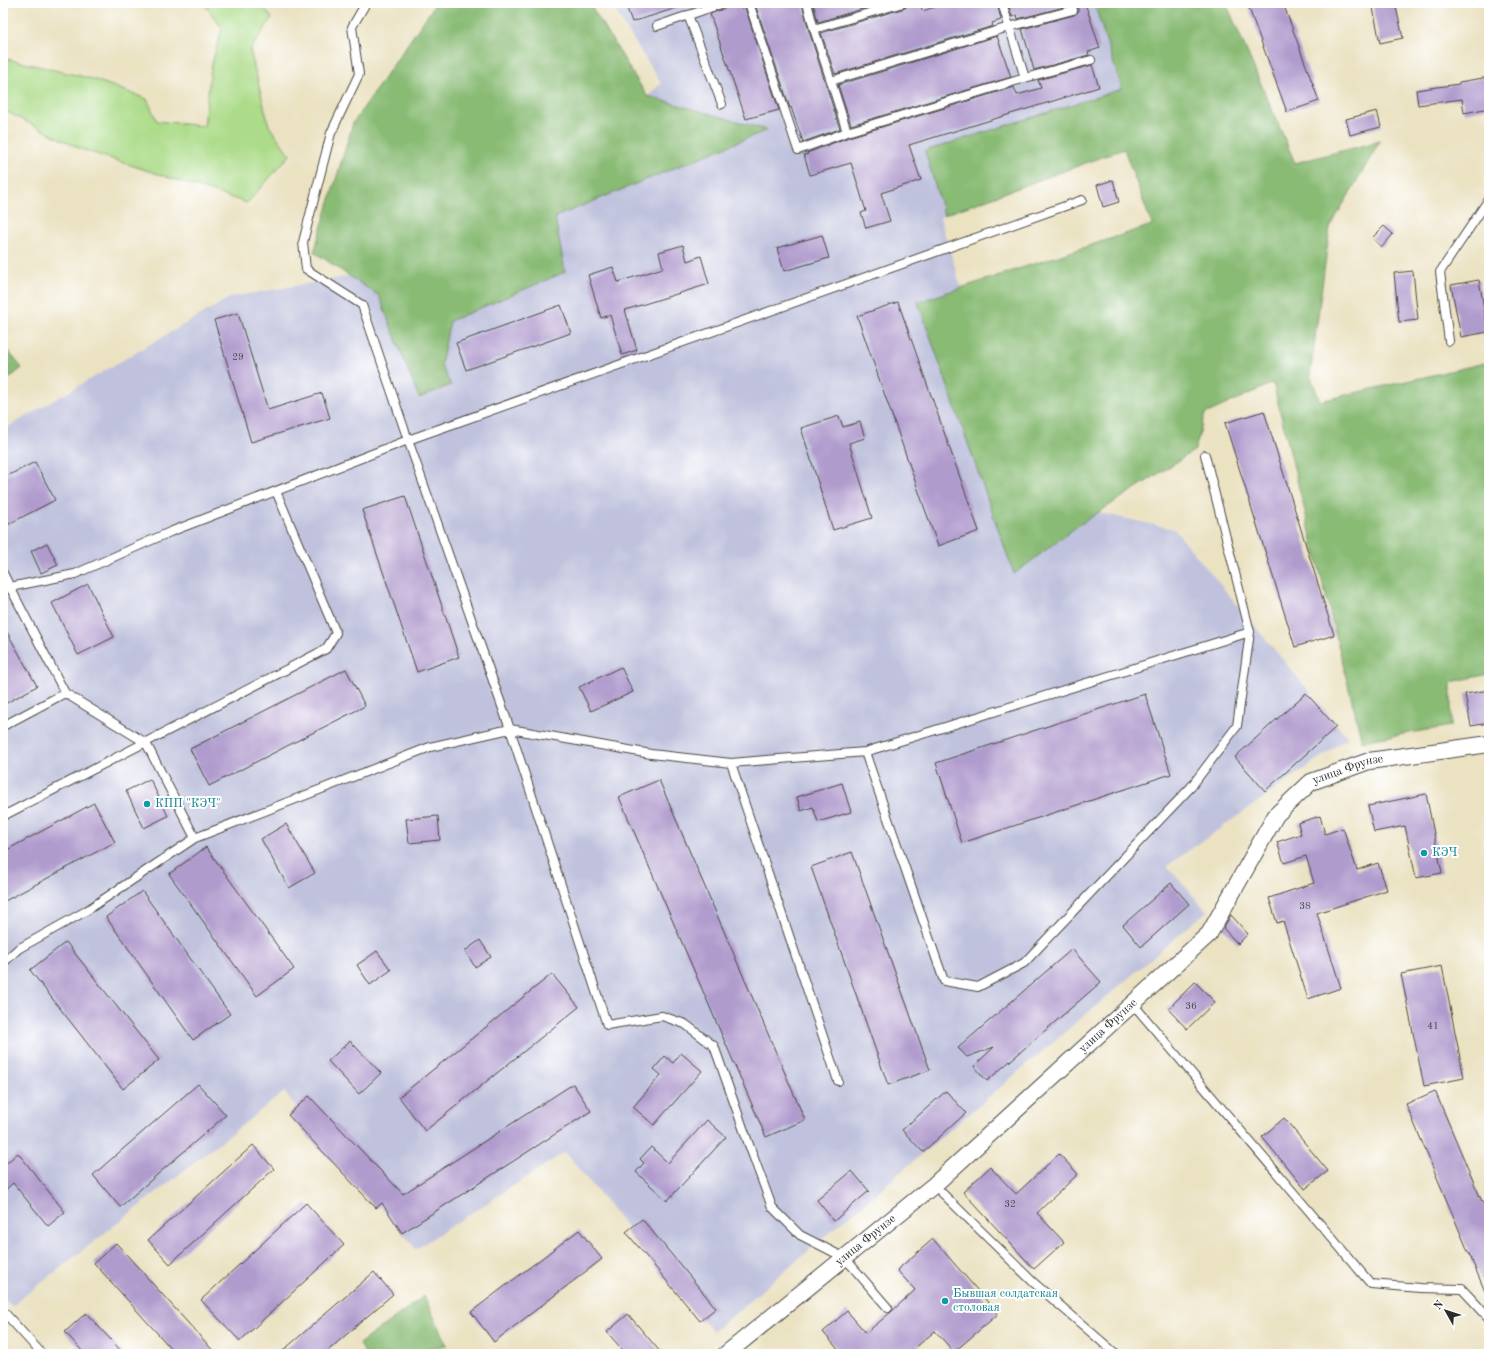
<svg xmlns="http://www.w3.org/2000/svg" width="1492" height="1357" font-family="'Old Standard TT',serif">
<rect width="100%" height="100%" fill="#fff"/>
<filter id="ink" filterUnits="userSpaceOnUse"><feTurbulence type="fractalNoise" baseFrequency=".025" numOctaves="2"/><feDisplacementMap in="SourceGraphic" scale="8" xChannelSelector="R" yChannelSelector="G"/><feConvolveMatrix kernelMatrix="1 2 1 2 8 2 1 2 1" color-interpolation-filters="sRGB"/></filter>
<filter id="wash" filterUnits="userSpaceOnUse"><feTurbulence type="fractalNoise" baseFrequency=".012" numOctaves="4" result="noise"/><feDisplacementMap in="SourceGraphic" scale="16" xChannelSelector="R" yChannelSelector="G"/><feGaussianBlur stdDeviation="0.9" result="paint"/><feColorMatrix in="noise" values="0 0 0 0 0 0 0 0 0 0 0 0 0 0 0 0 0 1.4 0 .05"/><feComposite in="paint" operator="in"/></filter>
<g filter="url(#wash)">
<rect width="100%" height="100%" fill="#ebe2c2"/>
<path fill="#c0c2dd" d="M 610,3 L 1096,3 L 1122,89 L 940,218 L 1025,497 L 1174,529 L 1348,738 L 1167,866 L 1207,911 L 713,1332 L 565,1152 L 416,1249 L 284,1092 L 12,1306 L 3,1299 L 3,430 L 231,297 L 499,250 L 661,83 Z"/>
<path fill="#acdb89" stroke="#6c835a" d="M 203,3 L 260,3 L 272,18 L 250,50 L 269,126 L 290,155 L 247,203 L 81,149 L 3,110 L 3,58 L 93,79 L 147,99 L 157,121 L 204,126 L 211,67 L 222,28 Z"/>
<path fill="#89bb75" stroke="#5a7350" d="M 436,3 L 589,3 L 647,96 L 767,130 L 555,217 L 565,272 L 450,321 L 441,365 L 451,385 L 419,398 L 379,296 L 314,252 L 353,123 Z
M 1094,3 L 1226,3 L 1295,163 L 1380,141 L 1330,227 L 1310,375 L 1320,401 L 1489,362 L 1489,674 L 1451,682 L 1451,726 L 1362,741 L 1273,383 L 1205,414 L 1195,450 L 1076,527 L 1014,574 L 918,302 L 1152,225 L 1124,149 L 944,215 L 925,151 L 1122,89 Z
M 3,345 L 22,368 L 3,383 Z
M 424,1296 L 447,1345 L 400,1354 L 365,1354 L 359,1344 Z"/>
<g id="blocks">
<path fill="#b09bcd" d="M 625,3 L 682,3 L 683,6 L 632,22 Z
M 729,3 L 740,3 L 741,9 L 745,7 L 779,110 L 746,119 L 710,14 L 726,8 Z
M 758,3 L 802,3 L 809,31 L 840,129 L 803,142 L 791,107 L 790,108 L 755,4 Z
M 813,3 L 883,3 L 818,22 Z
M 908,3 L 921,3 L 922,11 L 949,3 L 997,3 L 1001,20 L 992,23 L 993,26 L 835,74 L 821,33 L 905,8 L 907,6 Z
M 1008,3 L 1085,3 L 1100,48 L 1088,52 L 1089,55 L 1034,70 L 1022,29 L 1074,15 L 1078,12 L 1078,8 L 1075,5 L 1072,5 L 1018,19 L 1017,15 L 1012,17 Z
M 1247,3 L 1283,3 L 1319,101 L 1287,112 Z
M 1372,3 L 1395,3 L 1403,38 L 1380,43 Z
M 997,36 L 1011,77 L 851,125 L 838,85 Z
M 1092,65 L 1099,87 L 909,145 L 921,180 L 881,193 L 890,221 L 866,228 L 861,213 L 866,211 L 851,163 L 810,175 L 804,155 L 808,154 L 807,153 L 849,137 L 1014,87 L 1017,95 L 1041,88 L 1038,80 Z
M 1489,77 L 1489,108 L 1464,113 L 1462,99 L 1418,105 L 1416,90 L 1459,84 L 1459,82 Z
M 1377,111 L 1381,127 L 1350,135 L 1346,119 Z
M 1113,180 L 1119,202 L 1103,207 L 1097,185 Z
M 1384,226 L 1393,234 L 1382,247 L 1372,238 Z
M 822,235 L 829,258 L 784,271 L 777,248 Z
M 683,245 L 687,261 L 701,256 L 709,284 L 625,310 L 637,350 L 622,355 L 610,315 L 601,318 L 588,275 L 613,267 L 618,282 L 663,268 L 659,252 Z
M 1413,271 L 1418,320 L 1399,322 L 1394,273 Z
M 1479,280 L 1488,332 L 1461,337 L 1451,285 Z
M 898,302 L 979,531 L 938,546 L 857,316 Z
M 561,305 L 571,333 L 466,370 L 456,343 Z
M 238,313 L 268,410 L 322,393 L 330,418 L 251,442 L 214,320 Z
M 1264,411 L 1334,635 L 1295,647 L 1225,423 Z
M 839,416 L 843,427 L 860,422 L 865,438 L 849,443 L 872,518 L 833,530 L 801,428 Z
M 35,462 L 55,500 L 3,527 L 3,478 Z
M 405,496 L 459,657 L 417,672 L 362,510 Z
M 47,543 L 58,565 L 41,573 L 31,551 Z
M 88,584 L 114,637 L 78,655 L 52,603 Z
M 3,625 L 37,686 L 3,705 Z
M 621,667 L 633,692 L 591,711 L 579,687 Z
M 346,669 L 365,706 L 209,786 L 190,749 Z
M 1489,690 L 1489,723 L 1471,726 L 1465,694 Z
M 1306,693 L 1336,727 L 1265,791 L 1235,757 Z
M 1145,694 L 1171,774 L 962,843 L 936,763 Z
M 150,779 L 168,816 L 144,828 L 126,791 Z
M 659,780 L 805,1120 L 766,1137 L 619,797 Z
M 842,783 L 851,812 L 818,822 L 813,807 L 801,811 L 797,797 Z
M 1426,794 L 1442,873 L 1416,878 L 1405,826 L 1374,832 L 1368,806 Z
M 94,803 L 115,842 L 3,902 L 3,852 Z
M 438,816 L 440,840 L 409,843 L 406,819 Z
M 1320,816 L 1325,834 L 1343,828 L 1357,870 L 1378,863 L 1387,890 L 1317,913 L 1341,988 L 1308,999 L 1283,921 L 1277,923 L 1269,898 L 1314,883 L 1306,856 L 1284,863 L 1277,842 L 1301,834 L 1298,823 Z
M 286,824 L 315,873 L 289,888 L 261,839 Z
M 206,847 L 294,969 L 257,996 L 169,874 Z
M 852,852 L 930,1070 L 888,1085 L 811,867 Z
M 1171,883 L 1189,904 L 1141,947 L 1123,925 Z
M 142,891 L 230,1014 L 193,1040 L 106,917 Z
M 1231,915 L 1248,934 L 1238,944 L 1223,928 Z
M 480,940 L 491,957 L 475,967 L 465,951 Z
M 66,942 L 159,1060 L 123,1089 L 30,970 Z
M 1072,949 L 1101,982 L 987,1081 L 974,1066 L 994,1047 L 967,1057 L 958,1048 Z
M 377,951 L 391,970 L 370,985 L 357,965 Z
M 1442,966 L 1464,1078 L 1424,1086 L 1401,974 Z
M 552,974 L 579,1007 L 425,1131 L 399,1097 Z
M 1195,982 L 1215,1002 L 1187,1029 L 1168,1009 Z
M 350,1041 L 381,1073 L 359,1094 L 328,1061 Z
M 681,1053 L 702,1071 L 654,1125 L 633,1107 L 661,1075 L 654,1069 L 665,1056 L 673,1063 Z
M 198,1084 L 226,1115 L 120,1207 L 93,1175 Z
M 573,1084 L 591,1111 L 402,1233 L 382,1203 L 376,1208 L 288,1115 L 309,1096 L 403,1194 Z
M 946,1091 L 966,1113 L 923,1152 L 902,1130 Z
M 1435,1091 L 1489,1218 L 1489,1301 L 1406,1104 Z
M 1284,1118 L 1328,1171 L 1305,1189 L 1262,1137 Z
M 707,1120 L 726,1137 L 667,1201 L 636,1172 L 644,1163 L 640,1159 L 651,1147 L 668,1163 Z
M 253,1145 L 274,1169 L 170,1264 L 148,1240 Z
M 18,1153 L 65,1212 L 48,1226 L 13,1183 L 3,1192 L 3,1166 Z
M 1059,1154 L 1078,1174 L 1037,1213 L 1064,1242 L 1034,1269 L 963,1192 L 990,1167 L 1016,1194 Z
M 852,1171 L 869,1191 L 834,1221 L 817,1200 Z
M 306,1203 L 344,1245 L 240,1341 L 201,1300 Z
M 642,1219 L 716,1308 L 700,1321 L 626,1232 Z
M 579,1230 L 602,1259 L 494,1342 L 471,1312 Z
M 933,1239 L 998,1314 L 954,1352 L 935,1331 L 908,1354 L 842,1354 L 823,1332 L 847,1311 L 866,1333 L 891,1312 L 915,1290 L 897,1270 Z
M 116,1243 L 216,1354 L 176,1354 L 94,1263 Z
M 374,1272 L 393,1294 L 324,1354 L 279,1354 Z
M 86,1313 L 124,1354 L 85,1354 L 65,1332 Z
M 628,1314 L 662,1354 L 626,1354 L 607,1332 Z"/>
</g>
</g>
<g filter="url(#ink)">
<use href="#blocks" fill-opacity="0" stroke="#484642" stroke-width="1"/>
<g fill="none" stroke-linecap="round" stroke-linejoin="round">
<g stroke="#484642" stroke-width="10">
<path id="lane" d="M 366,3 L 352,27 L 359,74 L 331,133 L 303,242 L 306,269 L 362,305 L 408,440 L 510,729 L 607,1025 L 662,1016 L 685,1024 L 714,1046 L 748,1142 L 772,1207 L 800,1235 L 845,1258 L 888,1308
M 749,3 L 798,150 L 847,132
M 807,3 L 814,29
M 1002,3 L 1025,78 L 1091,60
M 688,15 L 722,104
M 657,26 L 724,3
M 1025,78 L 847,132 L 831,81 L 1009,27 L 1073,10
M 831,81 L 814,29 L 903,3
M 1449,341 L 1440,272 L 1487,202 L 1489,202
M 3,573 L 10,587 L 75,574 L 170,532 L 408,440 L 1082,200
M 3,590 L 10,587 L 65,693 L 146,743 L 195,838
M 3,726 L 65,693
M 865,752 L 944,981 L 978,987 L 1024,963 L 1191,787 L 1237,726 L 1250,632 L 1205,455
M 731,763 L 838,1081
M 3,816 L 326,649 L 336,633 L 276,491
M 3,963 L 18,949 L 86,911 L 195,838 L 430,747 L 510,729 L 651,754 L 731,763 L 865,752 L 1250,632
M 1133,1004 L 1371,1284 L 1420,1288 L 1462,1289 L 1489,1318
M 934,1185 L 1033,1282 L 1116,1354
M 3,1311 L 42,1354"/>
</g>
<g stroke="#484642" stroke-width="18">
<g id="street">
<path id="s1" d="M 726,1354 L 934,1185 L 1209,934 L 1276,815 L 1311,782 L 1369,761 L 1489,744"/>
</g>
</g>
<use href="#lane" stroke="#fff" stroke-width="8"/>
<use href="#street" stroke="#fff" stroke-width="16"/>
</g>
</g>
<g fill="#0f9aa8" stroke="#fff" stroke-width="1.5">
<circle cx="147" cy="804" r="4"/>
<circle cx="1424" cy="853" r="4"/>
<circle cx="945" cy="1301" r="4"/>
</g>
<g text-anchor="middle" dominant-baseline="central" stroke-width="4" stroke-linejoin="round" paint-order="stroke">
<g font-size="10" fill="#4c4754">
<text x="238" y="357">29</text>
<text x="1305" y="906">38</text>
<text x="1191" y="1006">36</text>
<text x="1433" y="1026">41</text>
<text x="1010" y="1204">32</text>
</g>
<g font-size="12" fill="#2b2b2b" stroke="#fff">
<text stroke="none"><textPath href="#s1" startOffset="864">улица Фрунзе</textPath></text>
<text stroke="none"><textPath href="#s1" startOffset="504">улица Фрунзе</textPath></text>
<text stroke="none"><textPath href="#s1" startOffset="180">улица Фрунзе</textPath></text>
</g>
<g font-size="12" fill="#0d838f" stroke="#fff" text-anchor="start">
<text x="155" y="804">КПП "КЭЧ"</text>
<text x="1432" y="853">КЭЧ</text>
<text x="953" y="1294">Бывшая солдатская<tspan x="953" dy="14">столовая</tspan></text>
</g>
</g>
<rect width="1492" height="1357" fill="none" stroke="#fff" stroke-width="16"/>
<g transform="translate(1446 1311) rotate(309)" stroke="#ffffff" stroke-width="3" paint-order="stroke">
<path d="M0-3L7 15L0 10L-7 15Z" fill="#2b2b2b"/>
<text y="-6" font-size="11" font-weight="bold" text-anchor="middle" fill="#2b2b2b">N</text>
</g>
</svg>
